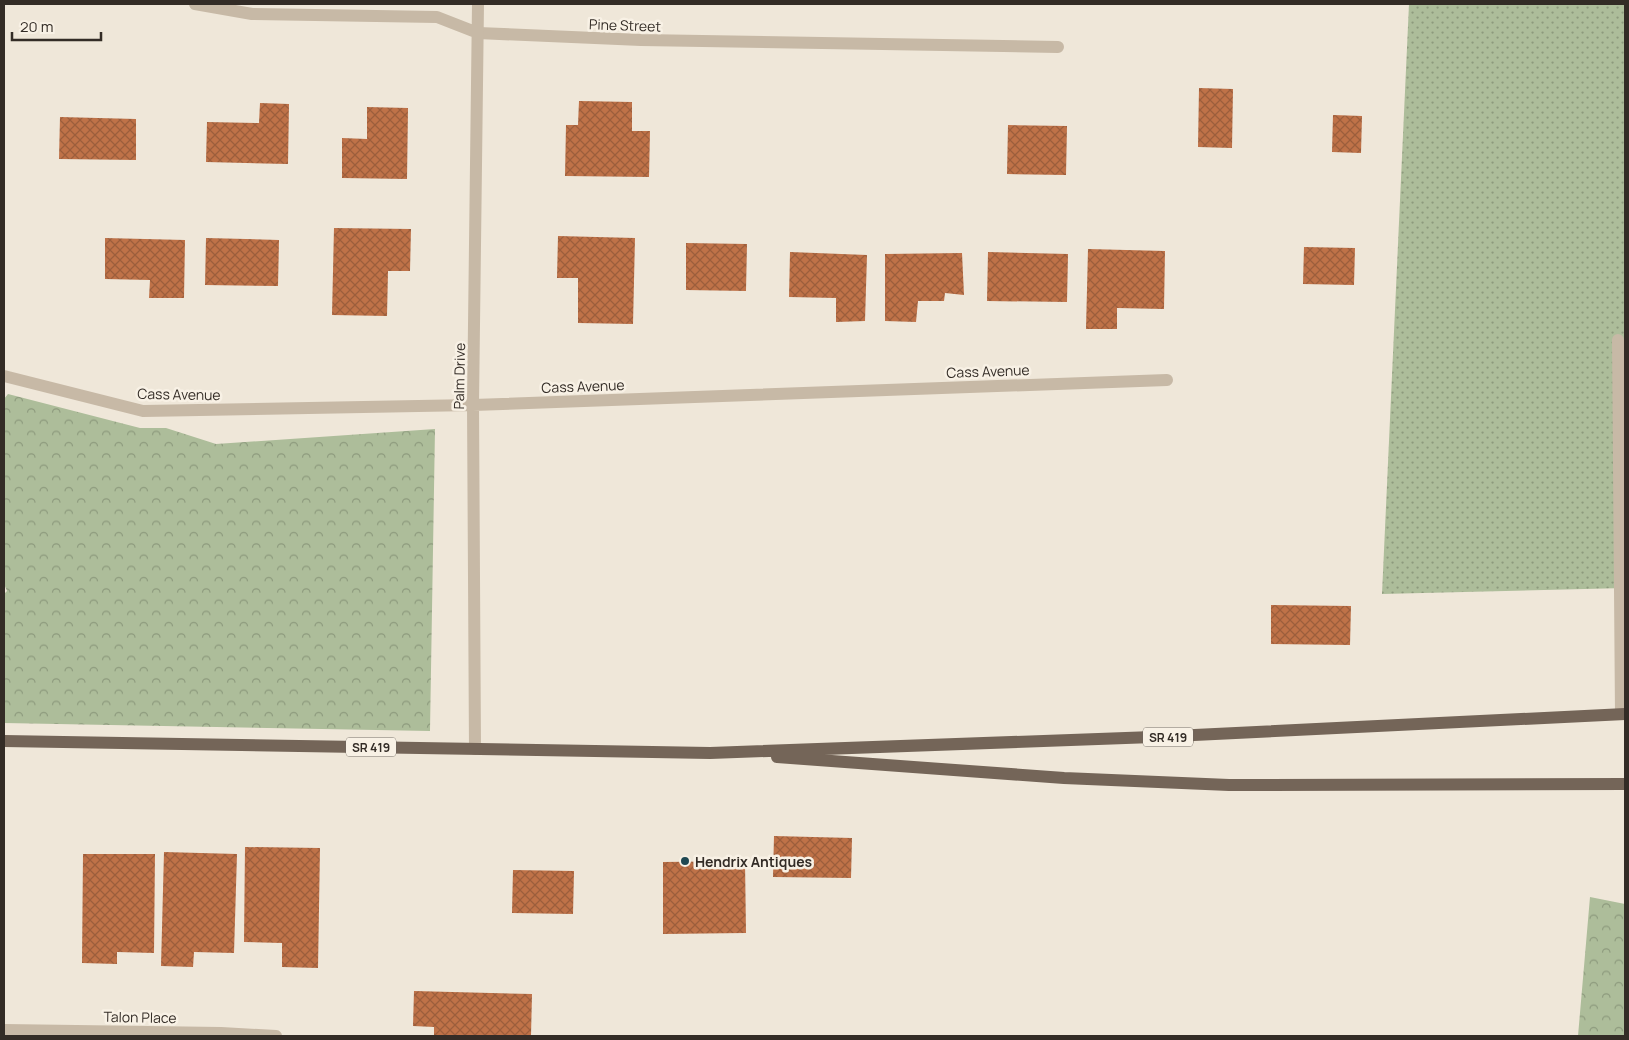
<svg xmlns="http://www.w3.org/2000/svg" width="1629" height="1040" font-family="Manrope,sans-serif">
<defs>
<pattern id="grass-dots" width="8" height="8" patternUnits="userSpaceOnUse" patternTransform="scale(1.25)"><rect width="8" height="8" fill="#adbd9a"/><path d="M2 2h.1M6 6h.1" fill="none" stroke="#8d9a7d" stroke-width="1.8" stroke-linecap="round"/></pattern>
<pattern id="forest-crowns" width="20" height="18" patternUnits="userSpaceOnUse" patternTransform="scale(1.25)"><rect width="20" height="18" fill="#adbd9a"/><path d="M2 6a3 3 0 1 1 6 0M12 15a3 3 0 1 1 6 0" fill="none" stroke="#8d9a7d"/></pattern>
<pattern id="building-cross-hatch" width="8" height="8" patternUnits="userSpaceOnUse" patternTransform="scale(1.25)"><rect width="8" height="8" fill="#bf7248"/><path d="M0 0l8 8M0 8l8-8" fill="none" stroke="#9c5e3c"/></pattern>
</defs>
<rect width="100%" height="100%" fill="#efe7d9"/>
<path fill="url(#grass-dots)" d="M 1409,4 L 1625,4 L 1625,588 L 1382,594 Z"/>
<path fill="url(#forest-crowns)" d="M 8,394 L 140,428 L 166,428 L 216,444 L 435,429 L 430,731 L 4,723 L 4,594 L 7,591 L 4,584 L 4,399 Z
M 1590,897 L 1625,904 L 1625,1036 L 1578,1036 Z"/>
<path fill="url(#building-cross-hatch)" d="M 1199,88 L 1233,89 L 1232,148 L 1198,147 Z
M 579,101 L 632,102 L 632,131 L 650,131 L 649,177 L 565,176 L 566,125 L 578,125 Z
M 260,103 L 289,104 L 288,164 L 206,162 L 207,122 L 259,123 Z
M 367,107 L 408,108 L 407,179 L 342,178 L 342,138 L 367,139 Z
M 1333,115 L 1362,116 L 1361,153 L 1332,152 Z
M 60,117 L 136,119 L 136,160 L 59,159 Z
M 1008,125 L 1067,126 L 1066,175 L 1007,174 Z
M 334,228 L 411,229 L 410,271 L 388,271 L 387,316 L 332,315 Z
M 558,236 L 635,238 L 633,324 L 578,323 L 578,278 L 557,278 Z
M 105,238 L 185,240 L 184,298 L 149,298 L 150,280 L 105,279 Z
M 206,238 L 279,240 L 278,286 L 205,285 Z
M 686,243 L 747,244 L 746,291 L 686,290 Z
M 1304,247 L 1355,248 L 1354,285 L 1303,284 Z
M 1088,249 L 1165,251 L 1164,309 L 1117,308 L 1117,329 L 1086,329 Z
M 790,252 L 867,255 L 865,321 L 836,322 L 836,298 L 789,297 Z
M 988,252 L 1068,254 L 1067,302 L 987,301 Z
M 962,253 L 964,295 L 945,293 L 944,301 L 918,301 L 916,322 L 885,321 L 885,254 Z
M 1271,605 L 1351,606 L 1350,645 L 1271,644 Z
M 774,836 L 852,838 L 851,878 L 773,877 Z
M 245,847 L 320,848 L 318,968 L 282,967 L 282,943 L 244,942 Z
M 164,852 L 237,854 L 234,953 L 194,952 L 193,967 L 161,966 Z
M 83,854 L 155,854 L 154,953 L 117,952 L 117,964 L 82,963 Z
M 745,861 L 746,933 L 663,934 L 663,862 Z
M 513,870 L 574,871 L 573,914 L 512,913 Z
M 414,991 L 532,994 L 531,1036 L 434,1036 L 434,1027 L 413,1026 Z"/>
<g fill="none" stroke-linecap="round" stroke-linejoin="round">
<path stroke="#c7b9a6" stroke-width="12" d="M 478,33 L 641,40 L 1058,47
M 1618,340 L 1621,714"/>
<path stroke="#c7b9a6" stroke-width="12" d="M 195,4 L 252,14 L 437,17 L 478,33
M 4,376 L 143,411 L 473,405 L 1167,380
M 475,749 L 473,405 L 478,4
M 4,1030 L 221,1033 L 276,1036"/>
<path stroke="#746558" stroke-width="12" d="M 4,741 L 710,753 L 1153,737 L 1625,714
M 777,757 L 1064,778 L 1229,785 L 1625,784"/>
</g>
<circle fill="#1f4852" stroke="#f8f1e5" stroke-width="2" cx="685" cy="861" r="5"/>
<g text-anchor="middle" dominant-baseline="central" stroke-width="5" stroke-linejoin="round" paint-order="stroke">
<g fill="#f8f1e5" stroke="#6e675f" stroke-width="1">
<rect x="1143" y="727.5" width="50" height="19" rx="4"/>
<rect x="346" y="737.5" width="50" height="19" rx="4"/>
</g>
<g font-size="12" font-weight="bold" fill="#332c26">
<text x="1168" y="737">SR 419</text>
<text x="371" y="747">SR 419</text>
</g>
<g font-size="14" fill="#332c26" stroke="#f8f1e5">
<text transform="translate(625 25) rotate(2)">Pine Street</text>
<text transform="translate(988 371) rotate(-2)">Cass Avenue</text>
<text transform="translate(459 376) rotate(-89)">Palm Drive</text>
<text transform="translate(583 386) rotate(-2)">Cass Avenue</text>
<text transform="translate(179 394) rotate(1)">Cass Avenue</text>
<text transform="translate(140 1017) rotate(1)">Talon Place</text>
</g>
<g font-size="14" font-weight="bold" fill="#332c26" stroke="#f8f1e5" text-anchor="start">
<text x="695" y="861">Hendrix Antiques</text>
</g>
</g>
<rect width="1629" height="1040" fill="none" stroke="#332c26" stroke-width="10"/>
<path d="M12 32v8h89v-8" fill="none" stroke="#332c26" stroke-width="2.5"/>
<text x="20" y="32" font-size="15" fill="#332c26" stroke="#f8f1e5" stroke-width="4" paint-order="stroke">20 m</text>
</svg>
